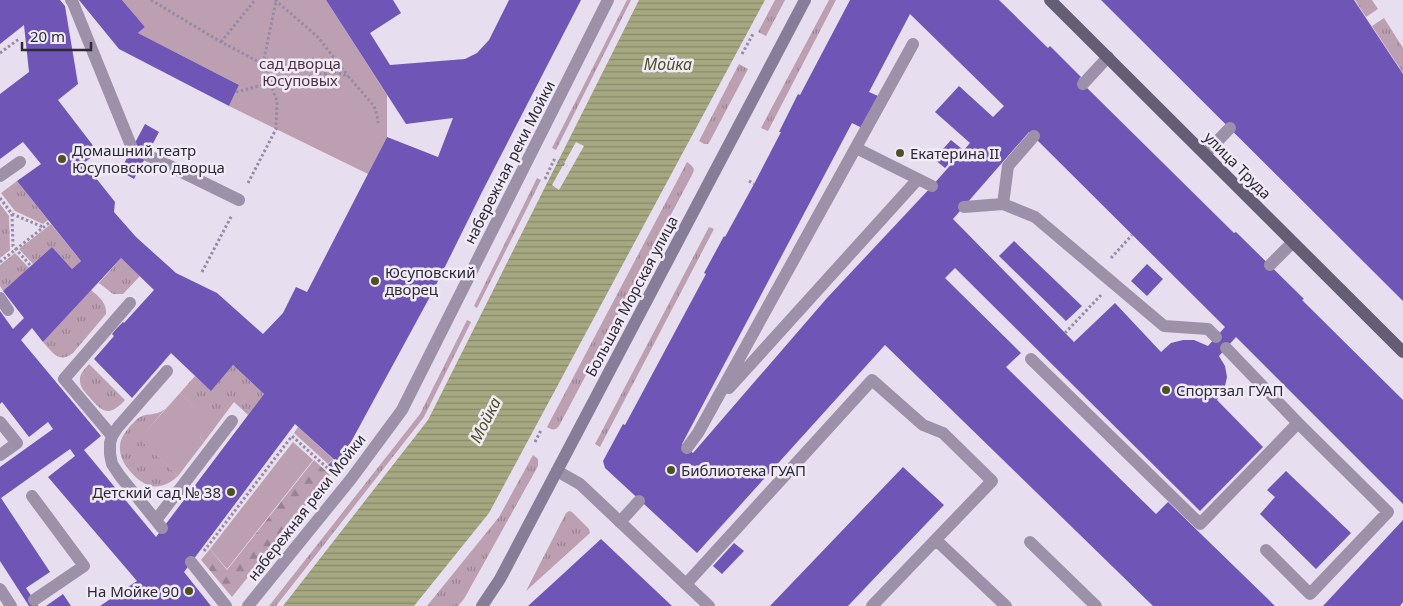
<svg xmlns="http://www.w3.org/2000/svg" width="1403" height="606" font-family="'Noto Sans',sans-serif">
<defs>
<pattern id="grass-tufts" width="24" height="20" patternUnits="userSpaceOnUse" patternTransform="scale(1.25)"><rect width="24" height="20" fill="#bca0b2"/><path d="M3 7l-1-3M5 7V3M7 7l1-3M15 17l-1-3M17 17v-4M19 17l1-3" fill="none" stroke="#998392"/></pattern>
<pattern id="forest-firs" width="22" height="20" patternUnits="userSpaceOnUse" patternTransform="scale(1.25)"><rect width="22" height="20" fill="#bca0b2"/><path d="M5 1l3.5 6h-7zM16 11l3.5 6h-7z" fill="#998392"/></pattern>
<pattern id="water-rules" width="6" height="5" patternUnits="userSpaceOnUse" patternTransform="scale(1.25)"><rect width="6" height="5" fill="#a6a881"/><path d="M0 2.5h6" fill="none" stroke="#88896a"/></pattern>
</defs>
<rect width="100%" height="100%" fill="#e7deef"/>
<path fill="url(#grass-tufts)" d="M 627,0 L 631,0 L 556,150 L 552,148 Z
M 775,0 L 785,0 L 766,36 L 758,32 Z
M 829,0 L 836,0 L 768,131 L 761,128 Z
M 1355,0 L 1372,0 L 1378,9 L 1366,17 Z
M 1384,18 L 1403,48 L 1403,73 L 1372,26 Z
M 739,64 L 748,69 L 710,141 L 708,144 L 704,144 L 699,141 Z
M 687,162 L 691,165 L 694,169 L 693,173 L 559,426 C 555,431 552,430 547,427 Z
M 537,178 L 541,180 L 477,308 L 474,306 Z
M 17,181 L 48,220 L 43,224 L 15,211 L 1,193 Z
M 0,204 L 9,216 L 10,250 L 0,258 Z
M 51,224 L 81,261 L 72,269 L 52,247 L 33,264 L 19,249 Z
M 709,227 L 714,229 L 600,447 L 595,444 Z
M 15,253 L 29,268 L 3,291 L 0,286 L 0,265 Z
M 121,258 L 140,276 L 123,294 L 113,294 L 99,283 Z
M 91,290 C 99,297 107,303 106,314 L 73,353 C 59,364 53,353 43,342 Z
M 467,320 L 471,322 L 424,417 L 276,606 L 269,606 L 420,414 Z
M 89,364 L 125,400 C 110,416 104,414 90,398 C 86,393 80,388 80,381 C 79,374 85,369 89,364 Z
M 233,365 L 264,394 L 248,415 L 234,402 L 204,442 L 200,437 L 209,421 L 180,393 L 195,376 L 211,390 Z
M 165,409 L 140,439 L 178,476 C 159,493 144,488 129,470 C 123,463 119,454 120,445 C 121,435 130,426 137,419 C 145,412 155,417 165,409 Z
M 533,455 L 538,459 L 538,466 L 464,599 L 458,606 L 427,606 L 499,517 Z
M 569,511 L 572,512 L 589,529 L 590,533 L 526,591 L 566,513 Z"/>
<path fill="url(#forest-firs)" d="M 298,427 L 333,459 L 328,464 L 294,433 Z
M 314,460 L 330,475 L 232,597 L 201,560 L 210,549 L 227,570 Z"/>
<path fill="#bca0b2" d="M 122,0 L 326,0 L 387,95 L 387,137 L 368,174 L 229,106 L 239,85 L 138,33 L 145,27 Z
M 180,393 L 210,421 L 200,437 L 204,442 L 178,476 L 139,439 Z
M 293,442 L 313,460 L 227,569 L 210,549 Z"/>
<path fill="url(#water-rules)" d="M 639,0 L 765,0 L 489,513 L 414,606 L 283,606 L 428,420 Z"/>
<path fill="#e7deef" d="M 576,142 L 584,146 L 559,190 L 552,185 Z"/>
<path fill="#6f55b6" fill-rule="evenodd" d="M 0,0 L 60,0 L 65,6 L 78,84 L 58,100 L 98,152 L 84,163 L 115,202 L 114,212 L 136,237 L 176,273 L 217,293 L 263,334 L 283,313 L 296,287 L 307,292 L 387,137 L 438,157 L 453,118 L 406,124 L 326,0 L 393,0 L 401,13 L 370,33 L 390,65 L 465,59 L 477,53 L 489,40 L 509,0 L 581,0 L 482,192 L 432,293 L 339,464 L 295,424 L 184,572 L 211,606 L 100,606 L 137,581 L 48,477 L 75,456 L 70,449 L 1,498 L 50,572 L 26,588 L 38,606 L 29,606 L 0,561 L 0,467 L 53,429 L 48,422 L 29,437 L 2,402 L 0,404 L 0,311 L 13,329 L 24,318 L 3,291 L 52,247 L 72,269 L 81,261 L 17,181 L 41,164 L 23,142 L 0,159 L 0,94 L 29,72 L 24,25 L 0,44 ZM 121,258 L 154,290 L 124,323 L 123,322 L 117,328 L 112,334 L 114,336 L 94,359 L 132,398 L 171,353 L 211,391 L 233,365 L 264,394 L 156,537 L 84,450 L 101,436 L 21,340 L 32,328 L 43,342 Z
M 79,0 L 122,0 L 145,27 L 138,33 L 239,85 L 229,106 L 119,49 Z
M 850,0 L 999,0 L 1048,48 L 1050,46 L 1081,77 L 1079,79 L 1083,84 L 1234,233 L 1236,232 L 1304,299 L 1302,300 L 1403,400 L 1403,504 L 1236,337 L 1219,356 L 1225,366 L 1227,377 L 1225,386 L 1217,400 L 1263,447 L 1200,511 L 955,268 L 945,278 L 1021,353 L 1006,367 L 1156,514 L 1168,502 L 1275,606 L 1153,606 L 885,345 L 697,553 L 605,468 L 603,461 L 623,424 L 625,425 L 706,274 L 704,273 L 724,236 L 725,237 L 754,184 L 781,132 L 779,132 L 798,94 L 800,95 ZM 910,14 L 1004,106 L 993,117 L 959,86 L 935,112 L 970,143 L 932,186 L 827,298 L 693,453 L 682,444 L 852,123 L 862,128 L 878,96 L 869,92 ZM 1029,132 L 1225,327 L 1208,346 L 1194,340 L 1183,340 L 1171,343 L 1161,352 L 1115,303 L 1074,342 L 953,219 Z
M 1101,0 L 1354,0 L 1403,74 L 1403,301 Z
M 145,124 L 159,132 L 134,179 L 120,171 Z
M 951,140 L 962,149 L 945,168 L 934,159 Z
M 1014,241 L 1082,306 L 1066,321 L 999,256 Z
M 1147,264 L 1163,279 L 1147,296 L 1131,281 Z
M 333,460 L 338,464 L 333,469 L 328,465 Z
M 903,467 L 944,505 L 848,606 L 770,606 Z
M 1286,471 L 1351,533 L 1316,569 L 1260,514 L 1275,497 L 1267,490 Z
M 1403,520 L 1403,602 L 1400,606 L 1323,606 Z
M 601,539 L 672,606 L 528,606 L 551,585 Z
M 734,543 L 744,551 L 722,574 L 713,566 Z
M 63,594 L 71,606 L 46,606 Z"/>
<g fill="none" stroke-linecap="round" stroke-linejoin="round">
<path stroke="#968ba5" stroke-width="3" stroke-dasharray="2.5 2.5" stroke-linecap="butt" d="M 151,0 L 221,42 L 263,64 L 277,101 L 276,129 L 247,185
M 275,0 L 318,37 L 348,76
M 221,42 L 255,0
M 0,53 L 19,39
M 742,54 L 753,34
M 263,64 L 276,1
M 236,92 L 270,83 L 335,72 L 348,76 L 374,106 L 377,115 L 378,123
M 545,179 L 554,160 L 567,166
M 749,181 L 754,184
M 0,198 L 12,214 L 43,227
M 12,214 L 13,246 L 31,266
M 1111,258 L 1132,235
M 0,262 L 50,222
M 202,272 L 232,215
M 432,293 L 436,295
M 1065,333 L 1101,295
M 535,442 L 541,430
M 204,551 L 292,436 L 334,474"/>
<path stroke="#9c91a9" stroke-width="12" d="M 71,0 L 73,3 L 132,148
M 1083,84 L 1108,57
M 856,148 L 932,186
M 1205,154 L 1230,128
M 147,155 L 239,200
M 0,176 L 20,162
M 1003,204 L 1035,217 L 1164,326 L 1208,329 L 1216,337
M 964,207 L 1003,204 L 1008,166 L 1034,136
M 1270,265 L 1292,243
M 0,298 L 8,310
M 1031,359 L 1200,524 L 1298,423 L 1226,348
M 729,388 L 918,179
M 0,422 L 17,443 L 0,455
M 112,436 L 64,379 L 130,303
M 687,448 L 698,433 L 913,44
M 32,496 L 84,566 L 34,600
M 156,520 L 232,421
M 620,522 L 639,501
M 162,528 L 120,476 L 112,464 L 110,454 L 110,443 L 112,436 L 118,427 L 167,371
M 936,540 L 1006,606
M 1030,542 L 1096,606
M 1266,550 L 1310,594 L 1388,512 L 1298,423
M 191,562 L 226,606
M 686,584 L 872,380 L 923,425 L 943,433 L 992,481 L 872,606"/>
<path stroke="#9c91a9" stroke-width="12" d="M 557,471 L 580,484 L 709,606
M 0,589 L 11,606
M 248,606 L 351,479 L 402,410 L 608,0"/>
<path stroke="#887d99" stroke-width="12" d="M 482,606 L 500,579 L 805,0"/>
<path stroke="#655d75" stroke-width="12" d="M 1050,0 L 1403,352"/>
</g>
<g fill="#4d5124" stroke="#f1eaf7" stroke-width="2">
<circle cx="900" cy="153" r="5"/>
<circle cx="62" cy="159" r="5"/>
<circle cx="375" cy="281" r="5"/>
<circle cx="1166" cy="390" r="5"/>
<circle cx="671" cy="470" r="5"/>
<circle cx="231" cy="492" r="5"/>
<circle cx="189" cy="591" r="5"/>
</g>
<g text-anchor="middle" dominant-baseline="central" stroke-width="5" stroke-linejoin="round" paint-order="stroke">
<g font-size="15" fill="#503144" stroke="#f1eaf7">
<text x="300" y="63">сад дворца<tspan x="300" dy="17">Юсуповых</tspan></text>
</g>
<g font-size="15" fill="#2d2a35" stroke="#f1eaf7" text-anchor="start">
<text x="72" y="150">Домашний театр<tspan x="72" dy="17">Юсуповского дворца</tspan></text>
<text x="910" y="153">Екатерина II</text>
<text x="385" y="272">Юсуповский<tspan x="385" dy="17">дворец</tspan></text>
<text x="1176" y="390">Спортзал ГУАП</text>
<text x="681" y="470">Библиотека ГУАП</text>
<text x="221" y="492" text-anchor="end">Детский сад № 38</text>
<text x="179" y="591" text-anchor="end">На Мойке 90</text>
</g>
<g font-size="15" fill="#2d2a35" stroke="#f1eaf7">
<text transform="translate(509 162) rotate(-63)">набережная реки Мойки</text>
<text transform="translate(1238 165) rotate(45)">улица Труда</text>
<text transform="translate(631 296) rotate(-62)">Большая Морская улица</text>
<text transform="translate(306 507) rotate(-52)">набережная реки Мойки</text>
</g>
<g font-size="16" font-style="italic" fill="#4d5124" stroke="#f1eaf7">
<text x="668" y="64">Мойка</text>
<text transform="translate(485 420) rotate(-63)">Мойка</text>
</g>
</g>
<path d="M22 42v8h69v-8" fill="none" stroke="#2d2a35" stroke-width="2.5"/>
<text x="30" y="42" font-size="15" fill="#2d2a35" stroke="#f1eaf7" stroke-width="4" paint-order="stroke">20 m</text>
</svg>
